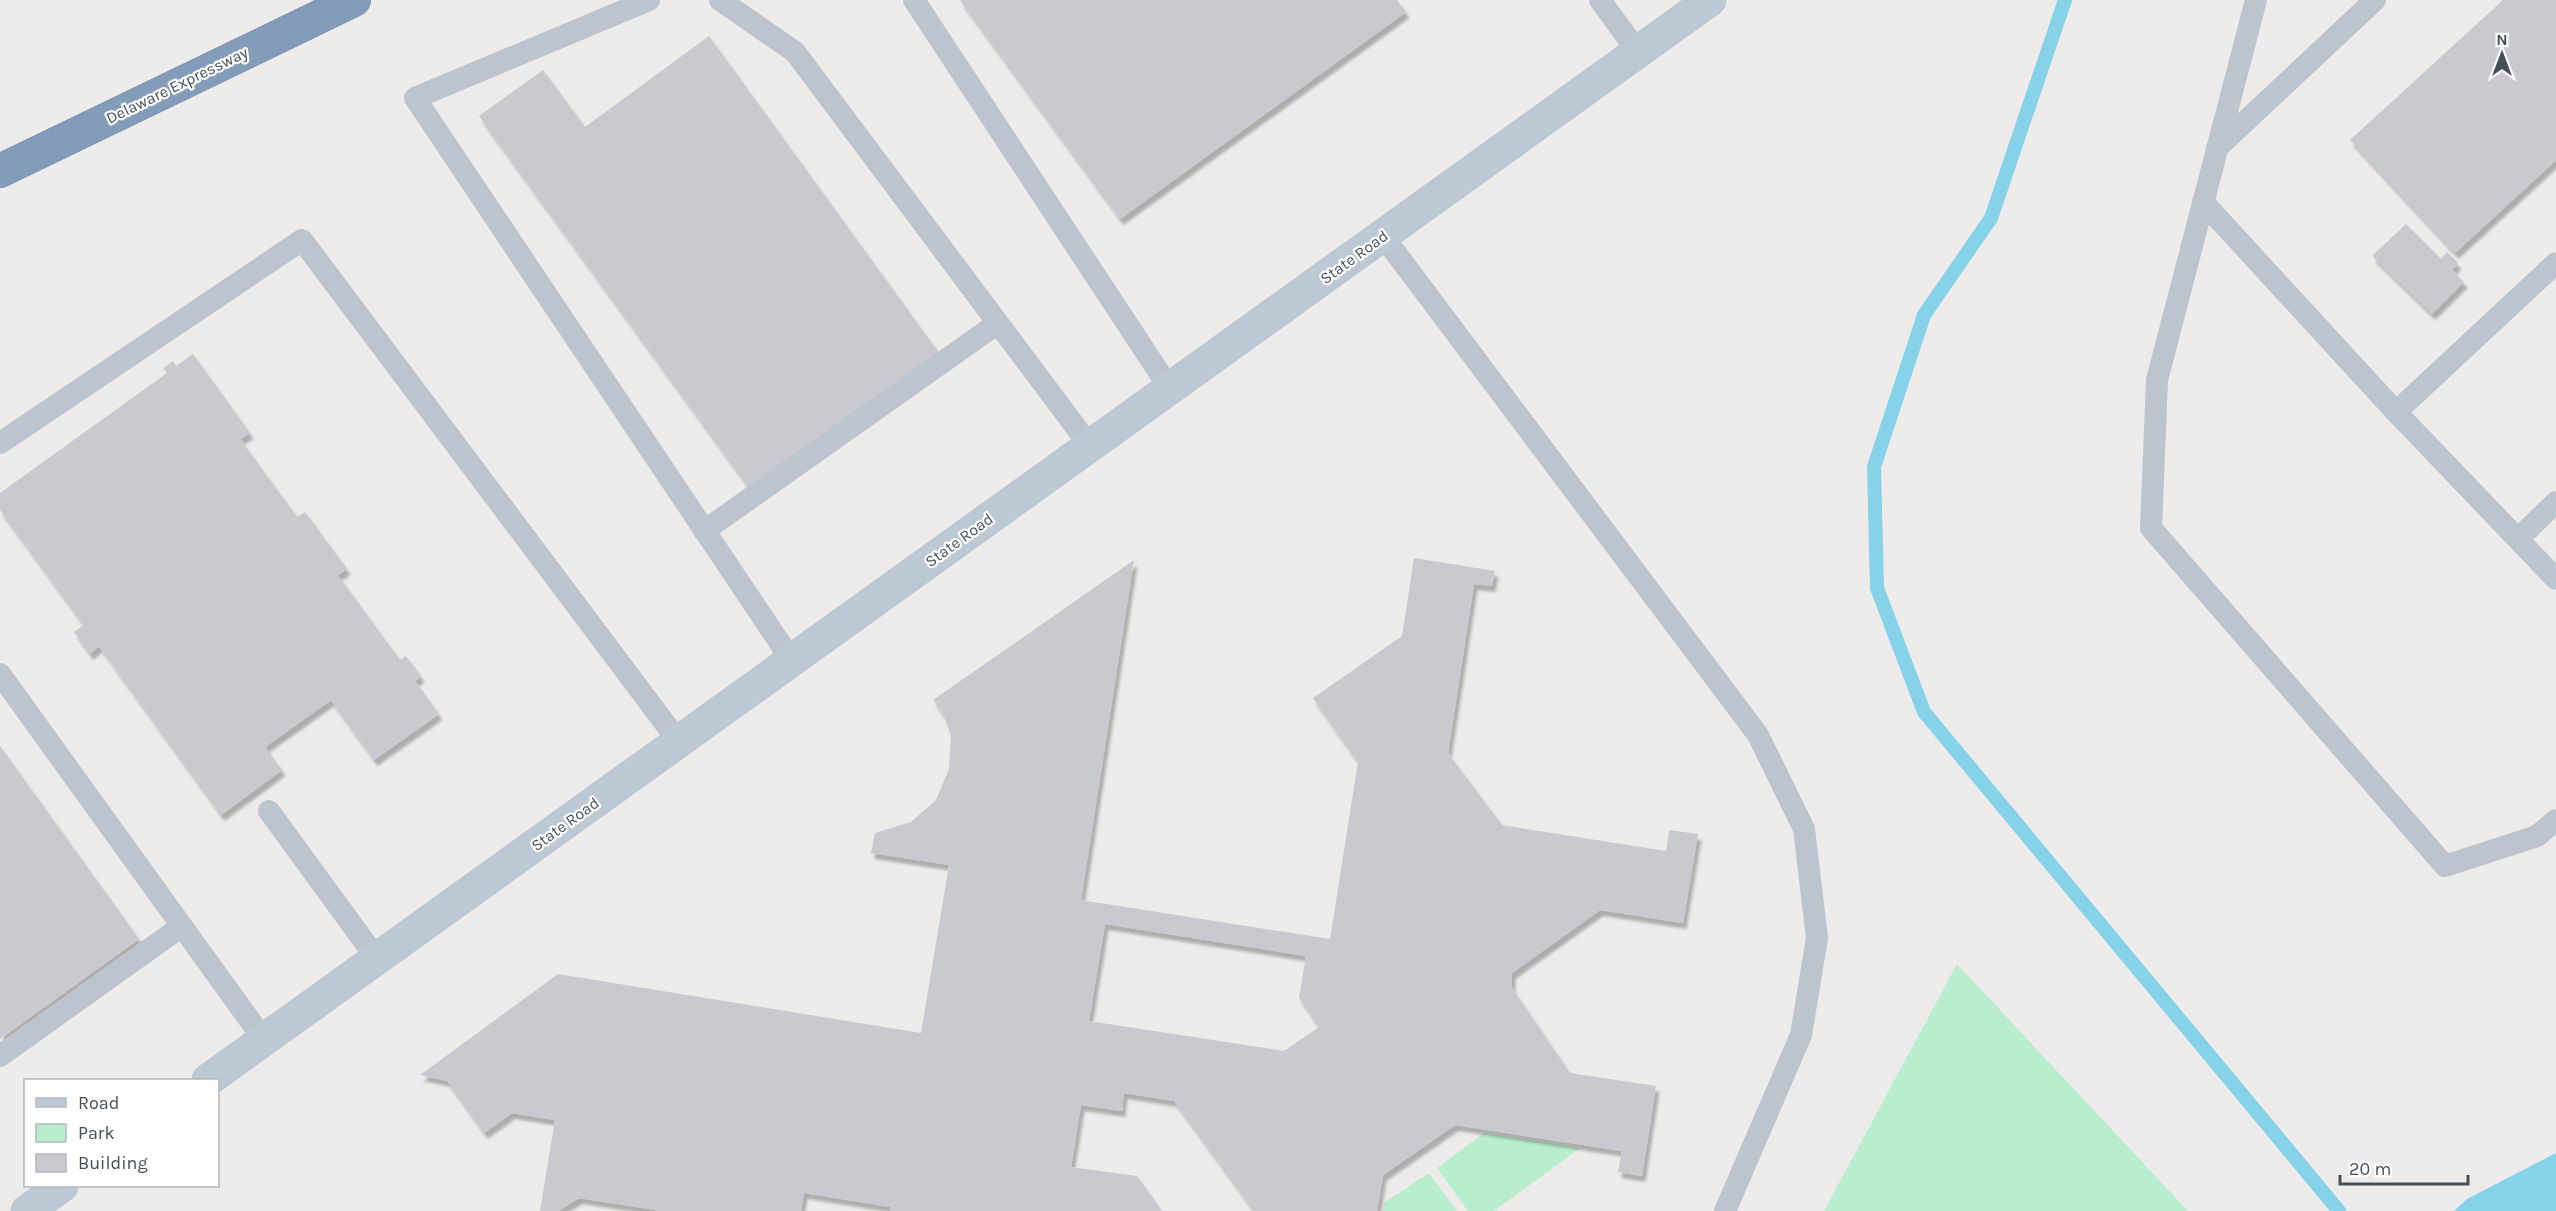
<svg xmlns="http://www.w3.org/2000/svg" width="2556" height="1211" font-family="Karla,sans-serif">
<defs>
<filter id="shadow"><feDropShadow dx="3.5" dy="6" stdDeviation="1.5" flood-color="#0004"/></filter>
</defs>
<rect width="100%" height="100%" fill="#eeebeb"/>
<path fill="#b8edce" d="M 1957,964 L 2188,1211 L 1824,1211 Z
M 1484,1133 L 1580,1148 L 1494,1211 L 1468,1211 L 1437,1168 Z
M 1429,1173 L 1457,1211 L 1383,1211 L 1384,1203 Z"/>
<path fill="#86d2e9" d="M 2556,1153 L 2556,1211 L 2454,1211 L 2467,1199 Z"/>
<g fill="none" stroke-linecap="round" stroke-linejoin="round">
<path stroke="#86d2e9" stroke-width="14" d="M 2065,0 L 1991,218 L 1924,315 L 1874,467 L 1877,588 L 1924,712 L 2339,1211"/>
</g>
<path fill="#c8cad0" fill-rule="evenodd" filter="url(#shadow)" d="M 960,0 L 1397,0 L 1406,12 L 1120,219 Z
M 2503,0 L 2556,0 L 2556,160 L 2455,253 L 2350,140 Z
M 709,36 L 939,353 L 750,489 L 479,116 L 543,70 L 585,127 Z
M 2406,224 L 2441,259 L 2447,252 L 2458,263 L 2452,270 L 2464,282 L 2432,314 L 2372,256 Z
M 193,354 L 250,433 L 240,439 L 297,517 L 305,512 L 347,569 L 338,575 L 340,578 L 400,660 L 406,656 L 421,676 L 415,681 L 439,714 L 374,760 L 331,700 L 265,747 L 282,770 L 221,815 L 99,646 L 90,654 L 74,632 L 84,625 L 0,510 L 0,493 L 167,373 L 163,368 L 173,361 L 176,366 Z
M 1414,558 L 1495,571 L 1492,586 L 1474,584 L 1448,753 L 1502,825 L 1666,851 L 1669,830 L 1698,834 L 1683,923 L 1600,910 L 1512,973 L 1512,988 L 1570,1073 L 1656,1086 L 1642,1176 L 1618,1172 L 1622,1151 L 1455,1125 L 1383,1175 L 1377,1211 L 1254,1211 L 1174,1101 L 1124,1093 L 1122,1111 L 1081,1105 L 1071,1167 L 1137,1176 L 1162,1211 L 890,1211 L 890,1207 L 804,1193 L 801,1211 L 662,1211 L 579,1198 L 558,1211 L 540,1211 L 555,1120 L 512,1113 L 484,1133 L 447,1081 L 420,1075 L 558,974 L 921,1033 L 949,865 L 871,853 L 875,833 L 911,822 L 936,800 L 949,769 L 951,735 L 944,716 L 933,700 L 1134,560 L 1081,900 L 1330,939 L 1358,762 L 1313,698 L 1402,636 ZM 1105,924 L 1306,956 L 1299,998 L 1319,1027 L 1284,1051 L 1089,1021 Z
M 0,746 L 139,939 L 0,1039 Z"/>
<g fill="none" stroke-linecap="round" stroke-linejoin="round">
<g stroke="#6e87a6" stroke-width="34">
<path id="motorway" d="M 0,171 L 354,0"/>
</g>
<path stroke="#bcc5ce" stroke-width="22" d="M 649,0 L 415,98 L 792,661
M 720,0 L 795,52 L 1090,446
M 914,0 L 1170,389
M 1600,0 L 1638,52
M 2256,0 L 2157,380 L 2151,528 L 2445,866 L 2537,836 L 2556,820
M 2217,148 L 2375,0
M 2203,202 L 2396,412
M 1383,236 L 1758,735 L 1804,829 L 1817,938 L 1801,1035 L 1725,1211
M 2556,263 L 2396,412 L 2556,579
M 0,443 L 302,240 L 679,742
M 704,531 L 998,323
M 2518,539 L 2556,502
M 0,674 L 264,1040
M 269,811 L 377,959
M 0,1056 L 182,926"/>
<path stroke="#bdc8d5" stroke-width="33" d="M 208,1080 L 1710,0
M 27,1211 L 62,1186"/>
<use href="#motorway" stroke="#839cba" stroke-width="33"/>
</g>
<g text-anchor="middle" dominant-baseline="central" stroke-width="4.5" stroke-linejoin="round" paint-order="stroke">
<g font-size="16" fill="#444e58" stroke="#fff">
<text transform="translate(177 85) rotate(-26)">Delaware Expressway</text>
<text transform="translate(1354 257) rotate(-36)">State Road</text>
<text transform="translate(959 540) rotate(-36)">State Road</text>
<text transform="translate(565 824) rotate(-36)">State Road</text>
</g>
</g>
<rect x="24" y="1079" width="195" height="108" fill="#ffffff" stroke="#b4b8bc" stroke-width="1.5"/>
<rect x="36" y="1098" width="30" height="9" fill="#bdc8d5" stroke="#b4b8bc" stroke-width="1.5"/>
<text x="78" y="1109" font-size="18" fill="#444e58">Road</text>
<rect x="36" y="1124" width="30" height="18" fill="#b8edce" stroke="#b4b8bc" stroke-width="1.5"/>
<text x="78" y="1139" font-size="18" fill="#444e58">Park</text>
<rect x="36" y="1154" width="30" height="18" fill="#c8cad0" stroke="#b4b8bc" stroke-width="1.5"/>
<text x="78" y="1169" font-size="18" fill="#444e58">Building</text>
<g transform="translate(2502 54)" stroke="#ffffff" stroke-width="4.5" paint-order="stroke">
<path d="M0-4.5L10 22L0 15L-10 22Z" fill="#444e58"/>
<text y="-9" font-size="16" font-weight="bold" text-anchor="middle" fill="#444e58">N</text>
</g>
<path d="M2340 1175v9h128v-9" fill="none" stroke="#444e58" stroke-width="3"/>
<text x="2349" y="1175" font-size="18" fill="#444e58" stroke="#ffffff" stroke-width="4.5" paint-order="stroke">20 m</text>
</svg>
